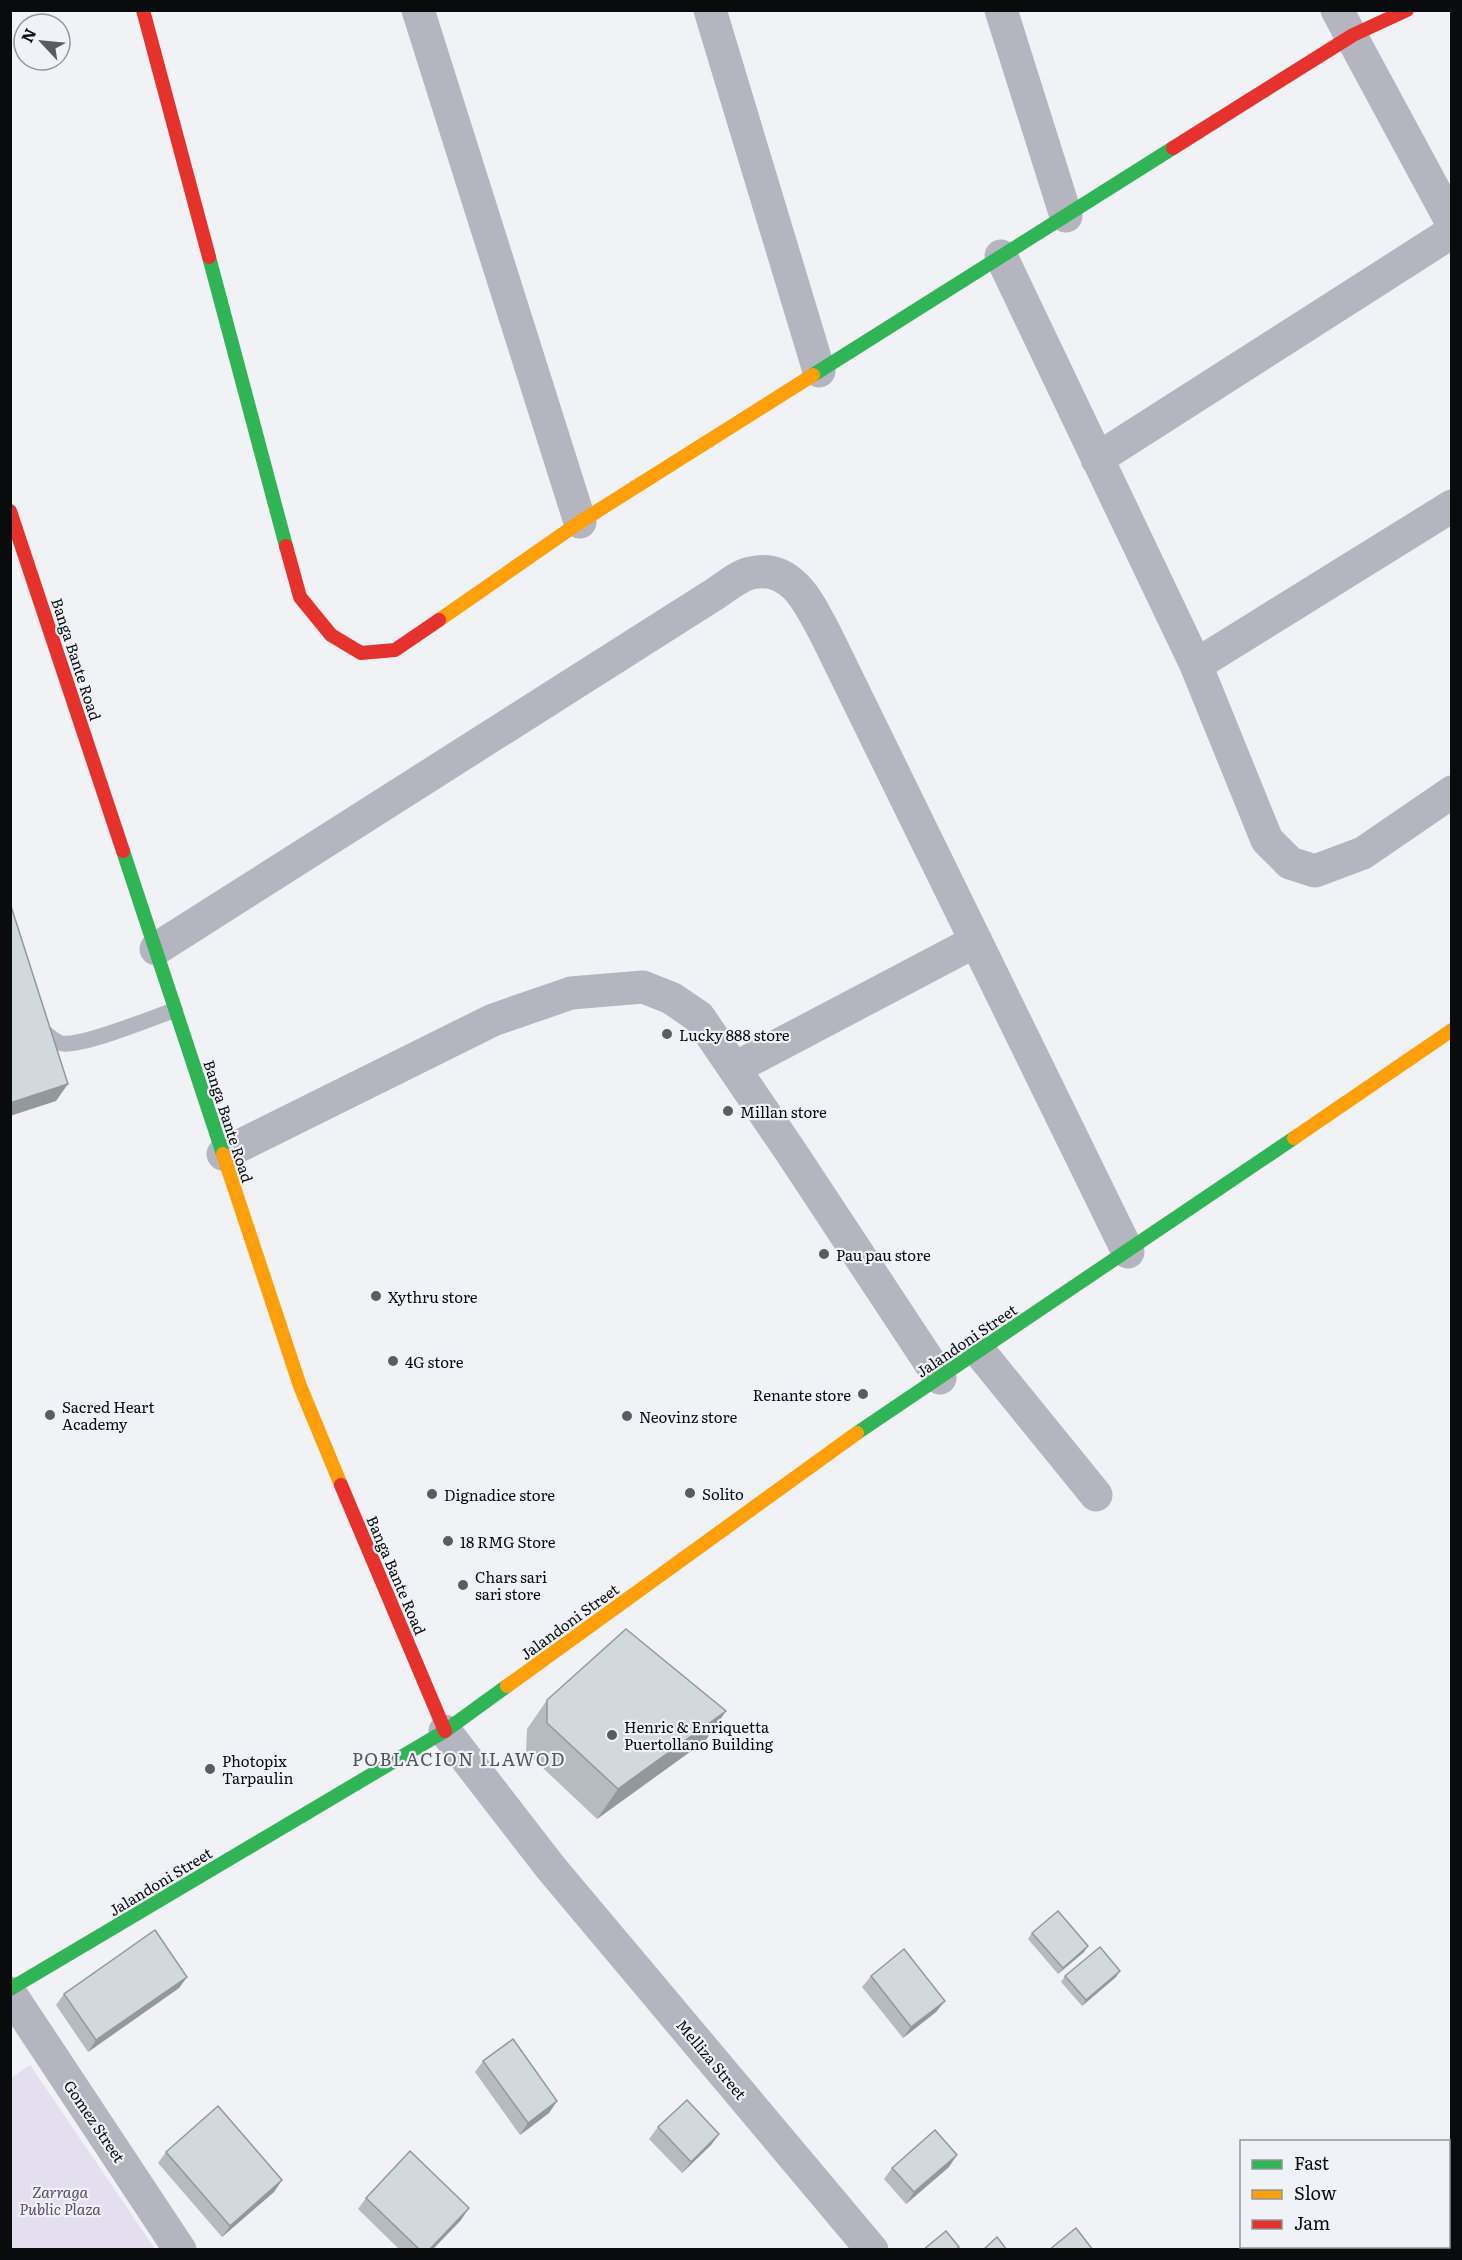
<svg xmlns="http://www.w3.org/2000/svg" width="1462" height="2260" font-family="Literata,serif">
<rect width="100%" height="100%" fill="#f0f2f5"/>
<path fill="#e4dfee" d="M 30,2065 L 155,2249 L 11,2249 L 11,2078 Z"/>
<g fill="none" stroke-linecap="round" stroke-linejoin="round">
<path stroke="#b4b5bf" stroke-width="16" d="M 39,1025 C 42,1032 53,1040 60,1043 C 78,1049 154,1017 175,1010"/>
<path stroke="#b4b5bf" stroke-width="33" d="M 418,10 L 580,522
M 710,10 L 819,371
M 1001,10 L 1066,216
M 1337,10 L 1452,223
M 1001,256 L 1196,665 L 1267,840 L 1290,863 L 1315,871 L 1363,853 L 1452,792
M 1097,459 L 1452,232
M 1196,665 L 1452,506
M 156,949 L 710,597 C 722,590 737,576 751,573 C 793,563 811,607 827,637 L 1128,1252
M 735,1068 L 976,941
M 223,1154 L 493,1020 L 571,993 L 643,987 L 671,998 L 699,1017 L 791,1152 L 940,1378
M 979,1351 L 1096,1495
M 445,1731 L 551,1868 L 872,2250
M 10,1993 L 180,2250"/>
<path stroke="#30b455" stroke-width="14" d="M 209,257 L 286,546
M 813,375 L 1173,148
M 123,851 L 223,1154
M 857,1433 L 1294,1138
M 10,1989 L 445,1731 L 507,1686"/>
<path stroke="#ff9f0a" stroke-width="14" d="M 439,620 L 580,522 L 813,375
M 1294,1138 L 1452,1030
M 223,1154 L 300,1386 L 341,1485
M 507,1686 L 857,1433"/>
<path stroke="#e5322d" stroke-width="14" d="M 143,10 L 209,257
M 1173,148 L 1353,35 L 1407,10
M 10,511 L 123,851
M 286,546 L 300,597 L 331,635 L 361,653 L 395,650 L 439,620
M 341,1485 L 445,1731"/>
</g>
<path fill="#b5bbbe" d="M 547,1700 L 726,1711 L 705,1741 L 597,1819 L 526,1752 L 527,1729 Z
M 1032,1933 L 1084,1952 L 1058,1974 L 1028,1939 Z
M 871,1976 L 945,2001 L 936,2012 L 903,2038 L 862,1987 Z
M 1065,1976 L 1116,1977 L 1082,2006 L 1061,1982 Z
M 187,1977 L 179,1988 L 88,2052 L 56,2005 L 64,1994 Z
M 483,2061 L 557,2101 L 549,2113 L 520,2135 L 475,2072 Z
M 658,2127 L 719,2134 L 711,2145 L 682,2173 L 649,2139 Z
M 166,2152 L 282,2180 L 274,2192 L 222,2237 L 158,2163 Z
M 949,2167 L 906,2204 L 884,2179 L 892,2168 Z
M 366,2198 L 461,2220 L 432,2250 L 400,2250 L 358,2209 Z"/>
<path fill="#93989b" d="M 68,1084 L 56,1101 L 10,1116 L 10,1103 Z
M 726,1711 L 705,1741 L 597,1819 L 618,1789 Z
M 1088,1946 L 1084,1952 L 1058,1974 L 1063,1968 Z
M 1120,1971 L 1116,1977 L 1082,2006 L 1086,2000 Z
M 187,1977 L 179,1988 L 88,2052 L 96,2040 Z
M 945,2001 L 936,2012 L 903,2038 L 911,2027 Z
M 557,2101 L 549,2113 L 520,2135 L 528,2123 Z
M 719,2134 L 711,2145 L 682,2173 L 691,2162 Z
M 957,2155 L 949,2167 L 906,2204 L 914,2192 Z
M 282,2180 L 274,2192 L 222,2237 L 230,2226 Z
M 469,2208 L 461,2220 L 432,2250 L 429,2250 Z"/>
<path fill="#d2d9dd" stroke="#93989b" stroke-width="1.5" d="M 10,903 L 68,1084 L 10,1103 Z
M 626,1629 L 726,1711 L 618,1789 L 547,1723 L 547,1700 Z
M 1058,1911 L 1088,1946 L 1063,1968 L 1032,1933 Z
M 155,1930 L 187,1977 L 96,2040 L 64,1994 Z
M 1100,1947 L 1120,1971 L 1086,2000 L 1065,1976 Z
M 904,1949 L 945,2001 L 911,2027 L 871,1976 Z
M 513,2039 L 557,2101 L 528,2123 L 483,2061 Z
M 687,2100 L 719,2134 L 691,2162 L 658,2127 Z
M 218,2106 L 282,2180 L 230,2226 L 166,2152 Z
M 935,2130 L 957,2155 L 914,2192 L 892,2168 Z
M 410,2151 L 469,2208 L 429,2250 L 420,2250 L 366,2198 Z
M 1076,2228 L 1093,2250 L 1049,2250 Z
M 946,2231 L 959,2247 L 956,2250 L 923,2250 Z
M 997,2237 L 1007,2250 L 983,2250 Z"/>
<g fill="#5a5c5e" stroke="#eff2f6" stroke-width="2">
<circle cx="667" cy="1034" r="6"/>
<circle cx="728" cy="1111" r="6"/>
<circle cx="824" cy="1254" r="6"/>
<circle cx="376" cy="1296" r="6"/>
<circle cx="393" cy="1361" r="6"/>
<circle cx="863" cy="1394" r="6"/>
<circle cx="50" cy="1415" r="6"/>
<circle cx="627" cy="1416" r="6"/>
<circle cx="690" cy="1493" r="6"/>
<circle cx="432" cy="1494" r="6"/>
<circle cx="448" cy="1541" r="6"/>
<circle cx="463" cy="1585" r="6"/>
<circle cx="612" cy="1735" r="6"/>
<circle cx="210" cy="1769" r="6"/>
</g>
<g text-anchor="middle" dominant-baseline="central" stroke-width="4.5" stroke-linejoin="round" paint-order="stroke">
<g font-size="15" fill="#0a0b0d" stroke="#eff2f6">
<text transform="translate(77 659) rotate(72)">Banga Bante Road</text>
<text transform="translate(229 1121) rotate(72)">Banga Bante Road</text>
<text transform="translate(966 1340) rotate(-34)">Jalandoni Street</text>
<text transform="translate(397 1575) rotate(67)">Banga Bante Road</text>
<text transform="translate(569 1621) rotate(-36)">Jalandoni Street</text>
<text transform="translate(160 1881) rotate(-31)">Jalandoni Street</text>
<text transform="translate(712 2059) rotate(50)">Melliza Street</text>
<text transform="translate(95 2121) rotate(56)">Gomez Street</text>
</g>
<g font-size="15" fill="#0a0b0d" stroke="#eff2f6" text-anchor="start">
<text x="679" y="1034">Lucky 888 store</text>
<text x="740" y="1111">Millan store</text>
<text x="836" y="1254">Pau pau store</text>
<text x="388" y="1296">Xythru store</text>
<text x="405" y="1361">4G store</text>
<text x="851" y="1394" text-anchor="end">Renante store</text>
<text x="62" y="1406">Sacred Heart<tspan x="62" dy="17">Academy</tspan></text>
<text x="639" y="1416">Neovinz store</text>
<text x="702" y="1493">Solito</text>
<text x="444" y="1494">Dignadice store</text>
<text x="460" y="1541">18 RMG Store</text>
<text x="475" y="1576">Chars sari<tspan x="475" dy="17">sari store</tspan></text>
<text x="624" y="1726">Henric &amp; Enriquetta<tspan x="624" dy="17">Puertollano Building</tspan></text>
<text x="222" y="1760">Photopix<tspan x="222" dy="17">Tarpaulin</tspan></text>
</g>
<g font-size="15" font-style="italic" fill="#5d4872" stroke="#eff2f6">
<text x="60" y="2191">Zarraga<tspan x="60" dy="17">Public Plaza</tspan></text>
</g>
<g font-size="18" letter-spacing="1.5" fill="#535559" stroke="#eff2f6">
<text x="459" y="1758">POBLACION ILAWOD</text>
</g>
</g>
<rect width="1462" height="2260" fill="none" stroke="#0a0b0d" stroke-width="24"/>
<rect x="1240" y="2140" width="210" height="108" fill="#eff2f6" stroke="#939699" stroke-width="1.5"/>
<rect x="1252" y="2160" width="30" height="9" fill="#30b455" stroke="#939699" stroke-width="1.5"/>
<text x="1294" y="2170" font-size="18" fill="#0a0b0d">Fast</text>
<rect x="1252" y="2190" width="30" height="9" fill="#ff9f0a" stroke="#939699" stroke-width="1.5"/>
<text x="1294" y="2200" font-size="18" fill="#0a0b0d">Slow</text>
<rect x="1252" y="2220" width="30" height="9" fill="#e5322d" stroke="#939699" stroke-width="1.5"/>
<text x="1294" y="2230" font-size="18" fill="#0a0b0d">Jam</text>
<g transform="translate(42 42) rotate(296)"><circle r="28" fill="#eff2f6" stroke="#939699" stroke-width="1.5"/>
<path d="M0-4.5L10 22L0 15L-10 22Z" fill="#5a5c5e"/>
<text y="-9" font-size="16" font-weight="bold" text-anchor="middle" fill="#0a0b0d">N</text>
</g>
</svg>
